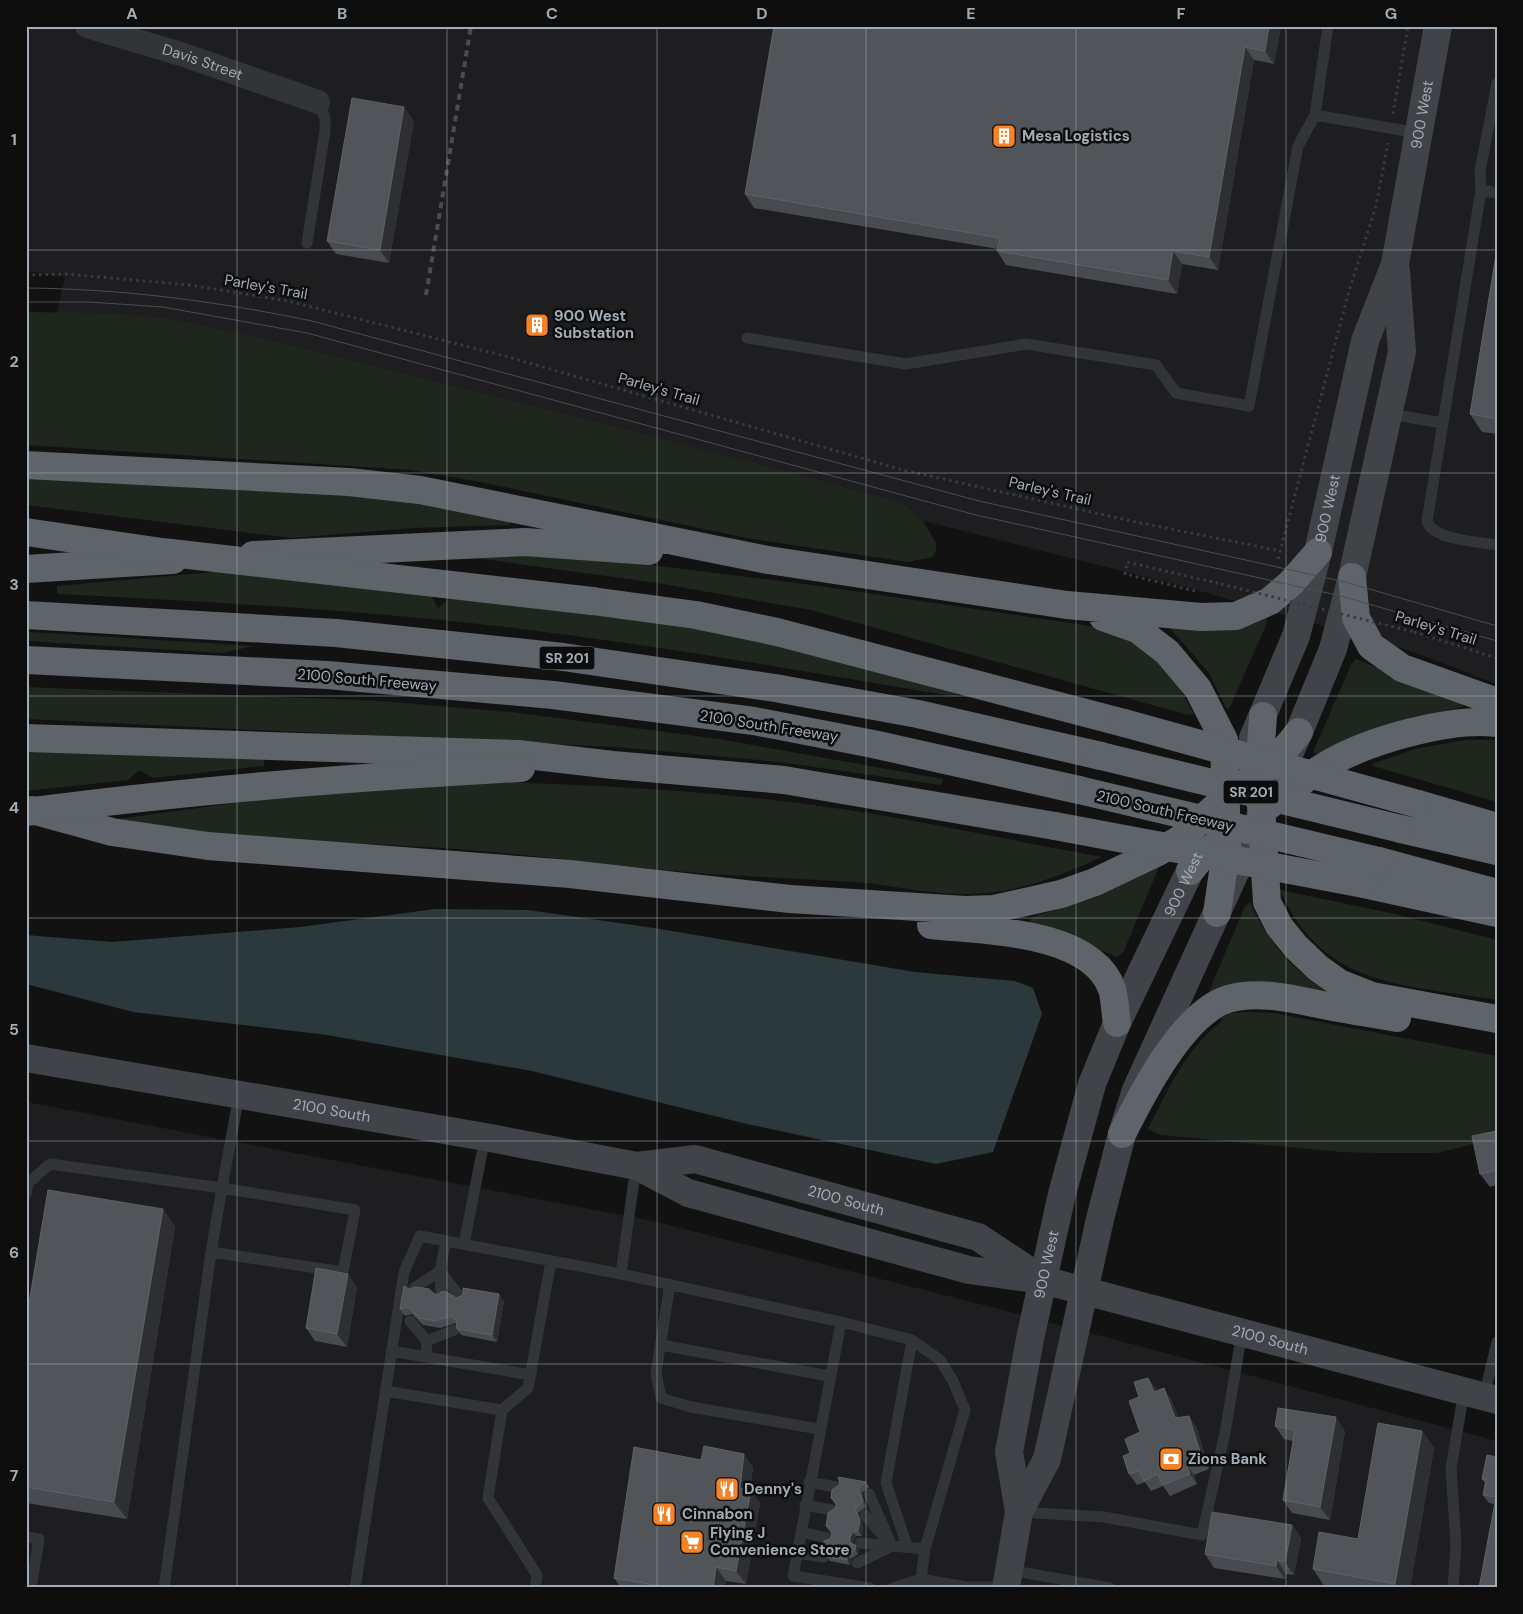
<svg xmlns="http://www.w3.org/2000/svg" width="1523" height="1614" font-family="'DM Sans',sans-serif">
<rect width="100%" height="100%" fill="#121213"/>
<path fill="#1e1e20" d="M 26,26 L 1497,26 L 1497,684 L 1408,650 L 1186,587 L 399,389 L 56,317 L 65,277 L 26,271 Z
M 26,1102 L 653,1221 L 1007,1311 L 1497,1441 L 1497,1588 L 26,1588 Z"/>
<path fill="#1e261e" d="M 26,312 L 105,313 L 167,318 L 296,346 L 752,462 L 902,503 L 923,521 L 936,543 L 936,551 L 933,557 L 908,562 L 752,539 L 480,482 L 411,470 L 26,445 Z
M 26,473 L 386,496 L 511,518 L 510,525 L 414,528 L 291,538 L 26,505 Z
M 488,552 L 618,561 L 812,585 L 1097,627 C 1148,647 1168,664 1194,714 L 1188,715 L 811,610 L 657,583 L 440,553 Z
M 236,570 L 431,595 L 438,608 L 451,597 L 726,632 L 957,693 L 957,697 C 792,669 628,640 461,622 C 327,608 192,601 57,594 L 57,586 Z
M 1267,618 L 1267,623 L 1230,707 L 1227,710 L 1209,673 L 1169,627 C 1204,630 1235,635 1267,618 Z
M 26,632 L 49,633 L 254,646 L 222,653 L 26,641 Z
M 1356,659 L 1462,701 L 1463,707 L 1412,717 L 1385,726 L 1319,754 L 1313,752 L 1351,665 Z
M 26,687 L 381,701 L 511,712 L 719,739 L 943,779 L 941,785 L 779,762 L 616,747 L 26,719 Z
M 1465,740 L 1497,740 L 1497,802 L 1373,766 L 1372,764 L 1415,749 Z
M 26,747 L 264,758 L 264,766 L 153,778 L 139,770 L 128,780 L 26,791 Z
M 488,782 C 615,785 743,793 868,813 C 947,826 1024,843 1102,857 C 1061,876 1014,894 968,894 C 930,895 892,885 854,882 C 806,879 758,877 709,874 C 633,868 557,858 481,851 C 360,840 237,845 118,819 L 284,796 Z
M 1159,867 L 1123,953 L 1116,957 L 1066,934 L 1030,924 L 1029,921 L 1035,916 L 1097,897 Z
M 1280,890 L 1395,914 L 1497,940 L 1497,1000 C 1405,984 1323,989 1280,890 Z
M 1250,902 C 1268,944 1296,974 1335,997 L 1207,996 L 1245,906 Z
M 1249,1012 L 1274,1013 L 1497,1056 L 1497,1138 L 1437,1153 L 1377,1153 L 1341,1152 L 1161,1135 L 1148,1129 C 1168,1090 1186,1048 1222,1021 L 1222,1017 L 1232,1013 Z"/>
<path fill="#2b383c" d="M 435,909 L 528,910 L 654,928 L 915,972 L 1015,981 L 1033,988 L 1042,1014 L 993,1152 L 936,1164 L 747,1124 L 532,1071 L 327,1035 L 133,1012 L 26,984 L 26,935 L 112,942 L 300,927 Z"/>
<g fill="none" stroke-linecap="round" stroke-linejoin="round">
<path stroke="#383c3f" stroke-width="3" stroke-dasharray="2.5 4" stroke-linecap="butt" d="M 1393,114 L 1408,26
M 26,275 L 66,274 L 190,285 L 288,301 L 501,355 L 903,470 L 1136,522 L 1281,551
M 1278,559 L 1349,291 L 1376,206 L 1388,143
M 1195,591 L 1125,574 L 1127,562 L 1221,584
M 1414,632 L 1497,658"/>
<path stroke="#323538" stroke-width="11" d="M 1497,83 L 1480,171 L 1481,190 L 1427,521 C 1432,540 1480,542 1497,545
M 1315,115 L 1328,26
M 1481,190 L 1497,193
M 307,243 L 325,131 L 325,118 L 318,102
M 747,338 L 906,364 L 1026,344 L 1156,365 L 1176,393 L 1249,406 L 1298,146 L 1315,115 L 1418,133
M 1389,414 L 1443,423
M 26,1194 L 28,1183 L 50,1164 L 222,1188 L 211,1252
M 464,1244 L 485,1137
M 440,1271 L 460,1297
M 440,1271 L 441,1294
M 621,1274 L 636,1166
M 670,1284 L 656,1373 L 661,1398 L 691,1407 L 819,1429
M 414,1288 L 440,1271 L 446,1241
M 410,1321 L 427,1341 L 426,1357
M 841,1322 L 912,1340 L 940,1360 L 953,1381 L 965,1410 L 925,1549 L 921,1579 L 916,1588
M 427,1341 L 454,1330
M 661,1345 L 829,1376
M 391,1351 L 531,1375
M 385,1391 L 502,1410 L 488,1498 L 537,1575 L 535,1588
M 1484,1396 L 1497,1342
M 502,1410 L 528,1388 L 551,1261
M 809,1482 L 836,1487
M 869,1494 L 892,1546
M 805,1505 L 832,1510
M 1020,1512 L 1104,1517 L 1202,1535 L 1225,1433 L 1242,1332
M 865,1515 L 884,1537
M 801,1532 L 828,1538
M 26,1537 L 39,1539 L 31,1588
M 860,1543 L 925,1549
M 907,1546 L 886,1483 L 912,1340
M 797,1553 L 824,1557
M 857,1563 L 890,1547
M 1009,1570 L 1110,1588
M 164,1588 L 211,1252 L 343,1272 L 355,1210 L 222,1188 L 239,1095
M 355,1588 L 404,1272 L 420,1236 L 621,1274 L 841,1322 L 793,1576 L 870,1588
M 893,1588 L 921,1579 L 966,1587 L 1006,1587
M 1453,1588 L 1456,1545 L 1451,1468 L 1464,1391"/>
<path stroke="#323538" stroke-width="24" id="s1" d="M 87,26 L 184,55 L 318,102"/>
<g stroke="#404448" stroke-width="28">
<path id="s2" d="M 1253,738 L 1296,636 L 1318,552 L 1365,341 L 1395,264 L 1438,26"/>
<path id="s3" d="M 26,1058 L 485,1137 L 637,1166 L 688,1193 L 969,1270 L 1043,1280 L 1497,1400"/>
<path id="s4" d="M 637,1166 L 695,1159 L 978,1237 L 1037,1276"/>
<path id="s5" d="M 1019,1512 L 1009,1452 L 1031,1334 L 1062,1194 L 1092,1084 L 1117,1023 L 1200,850"/>
<path d="M 1006,1588 L 1019,1512 L 1047,1459 L 1100,1219 L 1122,1134 L 1136,1090 L 1299,732 L 1333,649 L 1352,577 L 1402,352 L 1396,271"/>
</g>
<path stroke="#5e6469" stroke-width="28" d="M 26,465 L 349,482 L 420,490 L 768,560 L 1067,605 L 1201,617 L 1236,616 L 1270,601 L 1291,583 L 1318,552
M 253,555 L 525,542 L 649,551
M 26,569 L 173,560
M 1352,577 L 1356,618 L 1371,646 L 1402,668 L 1497,702
M 592,601 L 696,615 L 777,632 L 1124,723
M 26,615 L 336,633 L 563,657 L 775,688 L 918,714 L 1101,756
M 1103,617 L 1137,629 L 1167,652 L 1198,689 L 1224,740 L 1227,845 L 1217,913
M 26,660 L 327,675 L 553,695 L 754,721 L 873,744 L 1079,790
M 1263,716 L 1259,774 L 1267,902 L 1279,926 L 1296,947 L 1318,968 L 1339,983 L 1372,996 L 1497,1019
M 26,738 L 518,754 L 613,765 L 784,780 L 1055,826
M 1418,804 L 1497,827
M 1264,809 C 1285,794 1307,776 1330,763 C 1370,740 1451,717 1497,723
M 32,810 L 112,832 L 208,846 L 570,874 L 790,899 L 965,910 L 994,909 L 1061,894 L 1095,882 L 1158,852 L 1179,840 L 1224,799 L 1276,760 L 1299,732
M 1401,829 L 1497,851
M 1379,861 L 1497,893
M 1190,871 L 1204,854 L 1221,841
M 1364,884 L 1497,913
M 931,925 C 983,931 1091,930 1112,989 C 1115,999 1115,1012 1117,1023
M 1122,1134 C 1142,1094 1183,1013 1228,999 C 1262,989 1299,1001 1333,1007 C 1354,1011 1375,1014 1397,1018"/>
<path stroke="#494d51" stroke-width="1" d="M 26,288 C 125,289 215,301 312,321 L 979,501 L 1345,582 L 1497,626
M 26,302 L 89,302 L 163,307 L 307,333 L 976,515 L 1341,596 L 1497,641"/>
<path stroke="#494d51" stroke-width="4" stroke-dasharray="6 5" stroke-linecap="butt" d="M 426,295 L 471,26"/>
<path stroke="#383c3f" stroke-width="3" stroke-dasharray="2.5 4" stroke-linecap="butt" d="M 1221,584 L 1414,632"/>
<path stroke="#5e6469" stroke-width="28" d="M 26,532 L 162,552 L 592,601
M 1124,723 L 1418,804
M 1101,756 L 1401,829
M 1079,790 L 1379,861
M 26,812 C 191,790 355,777 521,768
M 1055,826 L 1364,884"/>
</g>
<path fill="#474a4e" d="M 1281,26 L 1274,64 L 1254,60 L 1218,270 L 1182,264 L 1177,294 L 1006,265 L 997,251 L 998,249 L 754,208 L 745,194 Z
M 414,121 L 389,263 L 336,254 L 327,241 Z
M 1497,249 L 1497,434 L 1482,432 L 1470,414 Z
M 1497,1131 L 1497,1185 L 1490,1187 L 1480,1174 Z
M 163,1209 L 175,1227 L 127,1519 L 26,1503 L 26,1321 Z
M 357,1287 L 347,1347 L 315,1341 L 306,1328 Z
M 409,1289 L 436,1295 L 456,1298 L 504,1301 L 497,1342 L 461,1335 L 457,1329 L 456,1323 L 440,1328 L 423,1325 L 412,1314 L 405,1316 L 400,1309 Z
M 1156,1388 L 1157,1391 L 1171,1399 L 1178,1417 L 1196,1426 L 1209,1469 L 1194,1475 L 1197,1484 L 1170,1496 L 1163,1486 L 1151,1491 L 1145,1482 L 1137,1485 L 1129,1474 L 1130,1453 L 1140,1432 L 1139,1397 Z
M 1275,1426 L 1345,1431 L 1330,1520 L 1292,1513 L 1283,1500 L 1293,1441 L 1284,1439 Z
M 1422,1431 L 1434,1448 L 1410,1588 L 1331,1588 L 1325,1587 L 1313,1569 L 1358,1539 Z
M 1497,1457 L 1497,1588 L 1495,1504 L 1489,1503 L 1483,1495 L 1485,1483 L 1482,1479 Z
M 753,1467 L 750,1490 L 760,1503 L 746,1584 L 726,1581 L 724,1588 L 621,1588 L 614,1578 Z
M 866,1482 L 869,1487 L 862,1493 L 866,1507 L 858,1513 L 863,1525 L 862,1536 L 856,1536 L 853,1542 L 853,1544 L 856,1546 L 859,1550 L 858,1554 L 851,1559 L 850,1565 L 830,1561 L 827,1557 L 828,1552 L 823,1545 L 830,1539 L 832,1535 L 831,1532 L 829,1531 L 826,1526 L 836,1507 L 836,1505 L 831,1498 L 840,1484 Z
M 1292,1525 L 1301,1538 L 1294,1575 L 1286,1574 L 1285,1579 L 1214,1568 L 1205,1554 Z"/>
<path fill="#2e2f32" d="M 1269,26 L 1281,26 L 1274,64 L 1265,51 Z
M 1245,47 L 1254,60 L 1218,270 L 1209,257 Z
M 404,107 L 414,121 L 389,263 L 380,250 Z
M 1173,251 L 1182,264 L 1177,294 L 1168,280 Z
M 163,1209 L 175,1227 L 127,1519 L 114,1502 Z
M 348,1274 L 357,1287 L 347,1347 L 337,1334 Z
M 499,1294 L 504,1301 L 497,1342 L 492,1335 Z
M 1148,1378 L 1156,1388 L 1162,1402 L 1154,1392 Z
M 1164,1388 L 1171,1399 L 1183,1429 L 1175,1418 Z
M 1189,1416 L 1196,1426 L 1209,1469 L 1202,1458 Z
M 1336,1417 L 1345,1431 L 1330,1520 L 1320,1507 Z
M 1422,1431 L 1434,1448 L 1410,1588 L 1398,1588 L 1395,1584 Z
M 744,1454 L 753,1467 L 749,1501 L 740,1488 Z
M 1186,1464 L 1194,1475 L 1197,1484 L 1190,1474 Z
M 859,1488 L 862,1493 L 866,1507 L 863,1502 Z
M 751,1490 L 760,1503 L 746,1584 L 736,1571 Z
M 855,1509 L 863,1525 L 862,1536 L 858,1531 Z
M 1292,1525 L 1301,1538 L 1294,1575 L 1285,1562 Z
M 853,1532 L 856,1536 L 853,1542 L 853,1547 L 850,1542 L 850,1537 Z
M 856,1546 L 859,1550 L 858,1554 L 855,1550 Z
M 847,1555 L 851,1559 L 850,1565 L 847,1560 Z
M 1277,1560 L 1286,1574 L 1285,1579 L 1276,1566 Z
M 716,1567 L 726,1581 L 724,1588 L 713,1588 Z"/>
<path fill="#515559" stroke="#5d6267" d="M 774,26 L 1269,26 L 1265,51 L 1245,47 L 1209,257 L 1173,251 L 1168,280 L 997,251 L 1000,238 L 745,194 Z
M 352,98 L 404,107 L 380,250 L 327,241 Z
M 1497,249 L 1497,419 L 1470,414 Z
M 1497,1131 L 1497,1170 L 1480,1174 L 1472,1136 Z
M 48,1190 L 163,1209 L 114,1502 L 26,1487 L 26,1321 Z
M 316,1268 L 348,1274 L 337,1334 L 306,1328 Z
M 404,1286 L 409,1289 L 416,1287 L 429,1289 L 436,1295 L 443,1291 L 447,1292 L 456,1298 L 463,1295 L 463,1288 L 499,1294 L 492,1335 L 457,1329 L 456,1320 L 451,1316 L 435,1321 L 419,1318 L 408,1307 L 400,1309 Z
M 1148,1378 L 1154,1392 L 1164,1388 L 1175,1418 L 1189,1416 L 1202,1458 L 1186,1464 L 1190,1474 L 1162,1485 L 1158,1474 L 1144,1481 L 1139,1471 L 1129,1474 L 1123,1456 L 1130,1453 L 1125,1439 L 1140,1432 L 1129,1401 L 1139,1397 L 1134,1382 Z
M 1278,1408 L 1336,1417 L 1320,1507 L 1283,1500 L 1295,1430 L 1275,1426 Z
M 1378,1423 L 1422,1431 L 1395,1584 L 1313,1569 L 1319,1532 L 1358,1539 Z
M 704,1446 L 744,1454 L 740,1488 L 751,1490 L 736,1571 L 716,1567 L 713,1588 L 672,1588 L 614,1578 L 634,1447 L 701,1460 Z
M 1487,1455 L 1497,1457 L 1497,1588 L 1479,1588 L 1496,1497 L 1483,1495 L 1486,1480 L 1482,1479 Z
M 838,1477 L 866,1482 L 859,1488 L 863,1502 L 855,1509 L 860,1520 L 858,1531 L 853,1532 L 850,1537 L 850,1542 L 856,1546 L 855,1550 L 847,1555 L 847,1560 L 827,1557 L 828,1550 L 823,1545 L 824,1541 L 830,1539 L 832,1535 L 830,1528 L 826,1526 L 828,1513 L 836,1507 L 836,1503 L 831,1498 L 832,1490 L 840,1484 Z
M 1212,1512 L 1292,1525 L 1285,1562 L 1277,1560 L 1276,1566 L 1205,1554 Z"/>
<path fill="none" stroke="#a2acb4" stroke-width="1" stroke-opacity="0.55" d="M 237,26 L 237,1588M 447,26 L 447,1588M 657,26 L 657,1588M 866,26 L 866,1588M 1076,26 L 1076,1588M 1286,26 L 1286,1588M 26,250 L 1497,250M 26,473 L 1497,473M 26,696 L 1497,696M 26,918 L 1497,918M 26,1141 L 1497,1141M 26,1364 L 1497,1364"/>
<defs>
<g id="building-square" transform="scale(1.25)"><rect x="-9" y="-9" width="18" height="18" rx="4" fill="#f78125" stroke="#0d0d0e"/><path d="M-4-6H4V6H1V3H-1V6H-4ZM-2.5-4.3h1.7v1.8h-1.7ZM.8-4.3h1.7v1.8H.8ZM-2.5-1h1.7V.8h-1.7ZM.8-1h1.7V.8H.8Z" fill="#fff"/></g>
<g id="bank-square" transform="scale(1.25)"><rect x="-9" y="-9" width="18" height="18" rx="4" fill="#f78125" stroke="#0d0d0e"/><path d="M-6-4H6V4H-6ZM0-2.3a2.3 2.3 0 1 0 0 4.6a2.3 2.3 0 1 0 0-4.6Z" fill="#fff"/></g>
<g id="restaurant-square" transform="scale(1.25)"><rect x="-9" y="-9" width="18" height="18" rx="4" fill="#f78125" stroke="#0d0d0e"/><path d="M-5-6h1v4h1v-4h1v4h1v-4h1v5L-1.5 .5V6h-2V.5L-5-1ZM5-6V6H3V1.5H1.5Q1.5-4 5-6Z" fill="#fff"/></g>
<g id="supermarket-square" transform="scale(1.25)"><rect x="-9" y="-9" width="18" height="18" rx="4" fill="#f78125" stroke="#0d0d0e"/><path d="M-6-5.5h2.5l.6 2H6L4.5 2H-2.5L-4.4-4H-6ZM-1.5 3.2a1.3 1.3 0 1 0 .1 0ZM3 3.2a1.3 1.3 0 1 0 .1 0Z" fill="#fff"/></g>
</defs>
<g fill-rule="evenodd">
<use href="#building-square" x="1004" y="136"/>
<use href="#building-square" x="537" y="325"/>
<use href="#bank-square" x="1171" y="1459"/>
<use href="#restaurant-square" x="727" y="1489"/>
<use href="#restaurant-square" x="664" y="1514"/>
<use href="#supermarket-square" x="692" y="1542"/>
</g>
<g text-anchor="middle" dominant-baseline="central" stroke-width="5" stroke-linejoin="round" paint-order="stroke">
<g fill="#0d0d0e" stroke="#757c82" stroke-width="1">
<rect x="539.5" y="646.5" width="55" height="23" rx="4"/>
<rect x="1223.5" y="780.5" width="55" height="23" rx="4"/>
</g>
<g font-size="14" font-weight="bold" fill="#a2acb4">
<text x="567" y="658">SR 201</text>
<text x="1251" y="792">SR 201</text>
</g>
<g font-size="15" fill="#a2acb4" stroke="#0d0d0e">
<text stroke="none"><textPath href="#s1" startOffset="121">Davis Street</textPath></text>
<text stroke="none"><textPath href="#s2" startOffset="648">900 West</textPath></text>
<text transform="translate(266 287) rotate(10)">Parley's Trail</text>
<text transform="translate(659 389) rotate(16)">Parley's Trail</text>
<text transform="translate(1050 491) rotate(13)">Parley's Trail</text>
<text stroke="none"><textPath href="#s2" startOffset="242">900 West</textPath></text>
<text transform="translate(1436 628) rotate(17)">Parley's Trail</text>
<text transform="translate(367 680) rotate(5)">2100 South Freeway</text>
<text transform="translate(769 726) rotate(9)">2100 South Freeway</text>
<text transform="translate(1165 811) rotate(13)">2100 South Freeway</text>
<text stroke="none"><textPath href="#s5" startOffset="658">900 West</textPath></text>
<text stroke="none"><textPath href="#s3" startOffset="310">2100 South</textPath></text>
<text stroke="none"><textPath href="#s4" startOffset="215">2100 South</textPath></text>
<text stroke="none"><textPath href="#s5" startOffset="252">900 West</textPath></text>
<text stroke="none"><textPath href="#s3" startOffset="1279">2100 South</textPath></text>
</g>
<g font-size="15" font-weight="bold" fill="#a2acb4" stroke="#0d0d0e" text-anchor="start">
<text x="1022" y="136">Mesa Logistics</text>
<text x="554" y="316">900 West<tspan x="554" dy="17">Substation</tspan></text>
<text x="1188" y="1459">Zions Bank</text>
<text x="744" y="1489">Denny's</text>
<text x="682" y="1514">Cinnabon</text>
<text x="710" y="1533">Flying J<tspan x="710" dy="17">Convenience Store</tspan></text>
</g>
</g>
<rect width="1523" height="1614" fill="none" stroke="#0d0d0e" stroke-width="55"/>
<rect x="28" y="28" width="1468" height="1558" fill="none" stroke="#a2acb4" stroke-width="2"/>
<g font-size="16" text-anchor="middle" font-weight="bold" fill="#a2acb4">
<text x="132" y="19">A</text>
<text x="342" y="19">B</text>
<text x="552" y="19">C</text>
<text x="762" y="19">D</text>
<text x="971" y="19">E</text>
<text x="1181" y="19">F</text>
<text x="1391" y="19">G</text>
<text x="14" y="145">1</text>
<text x="14" y="367">2</text>
<text x="14" y="590">3</text>
<text x="14" y="813">4</text>
<text x="14" y="1035">5</text>
<text x="14" y="1258">6</text>
<text x="14" y="1481">7</text>
</g>
</svg>
